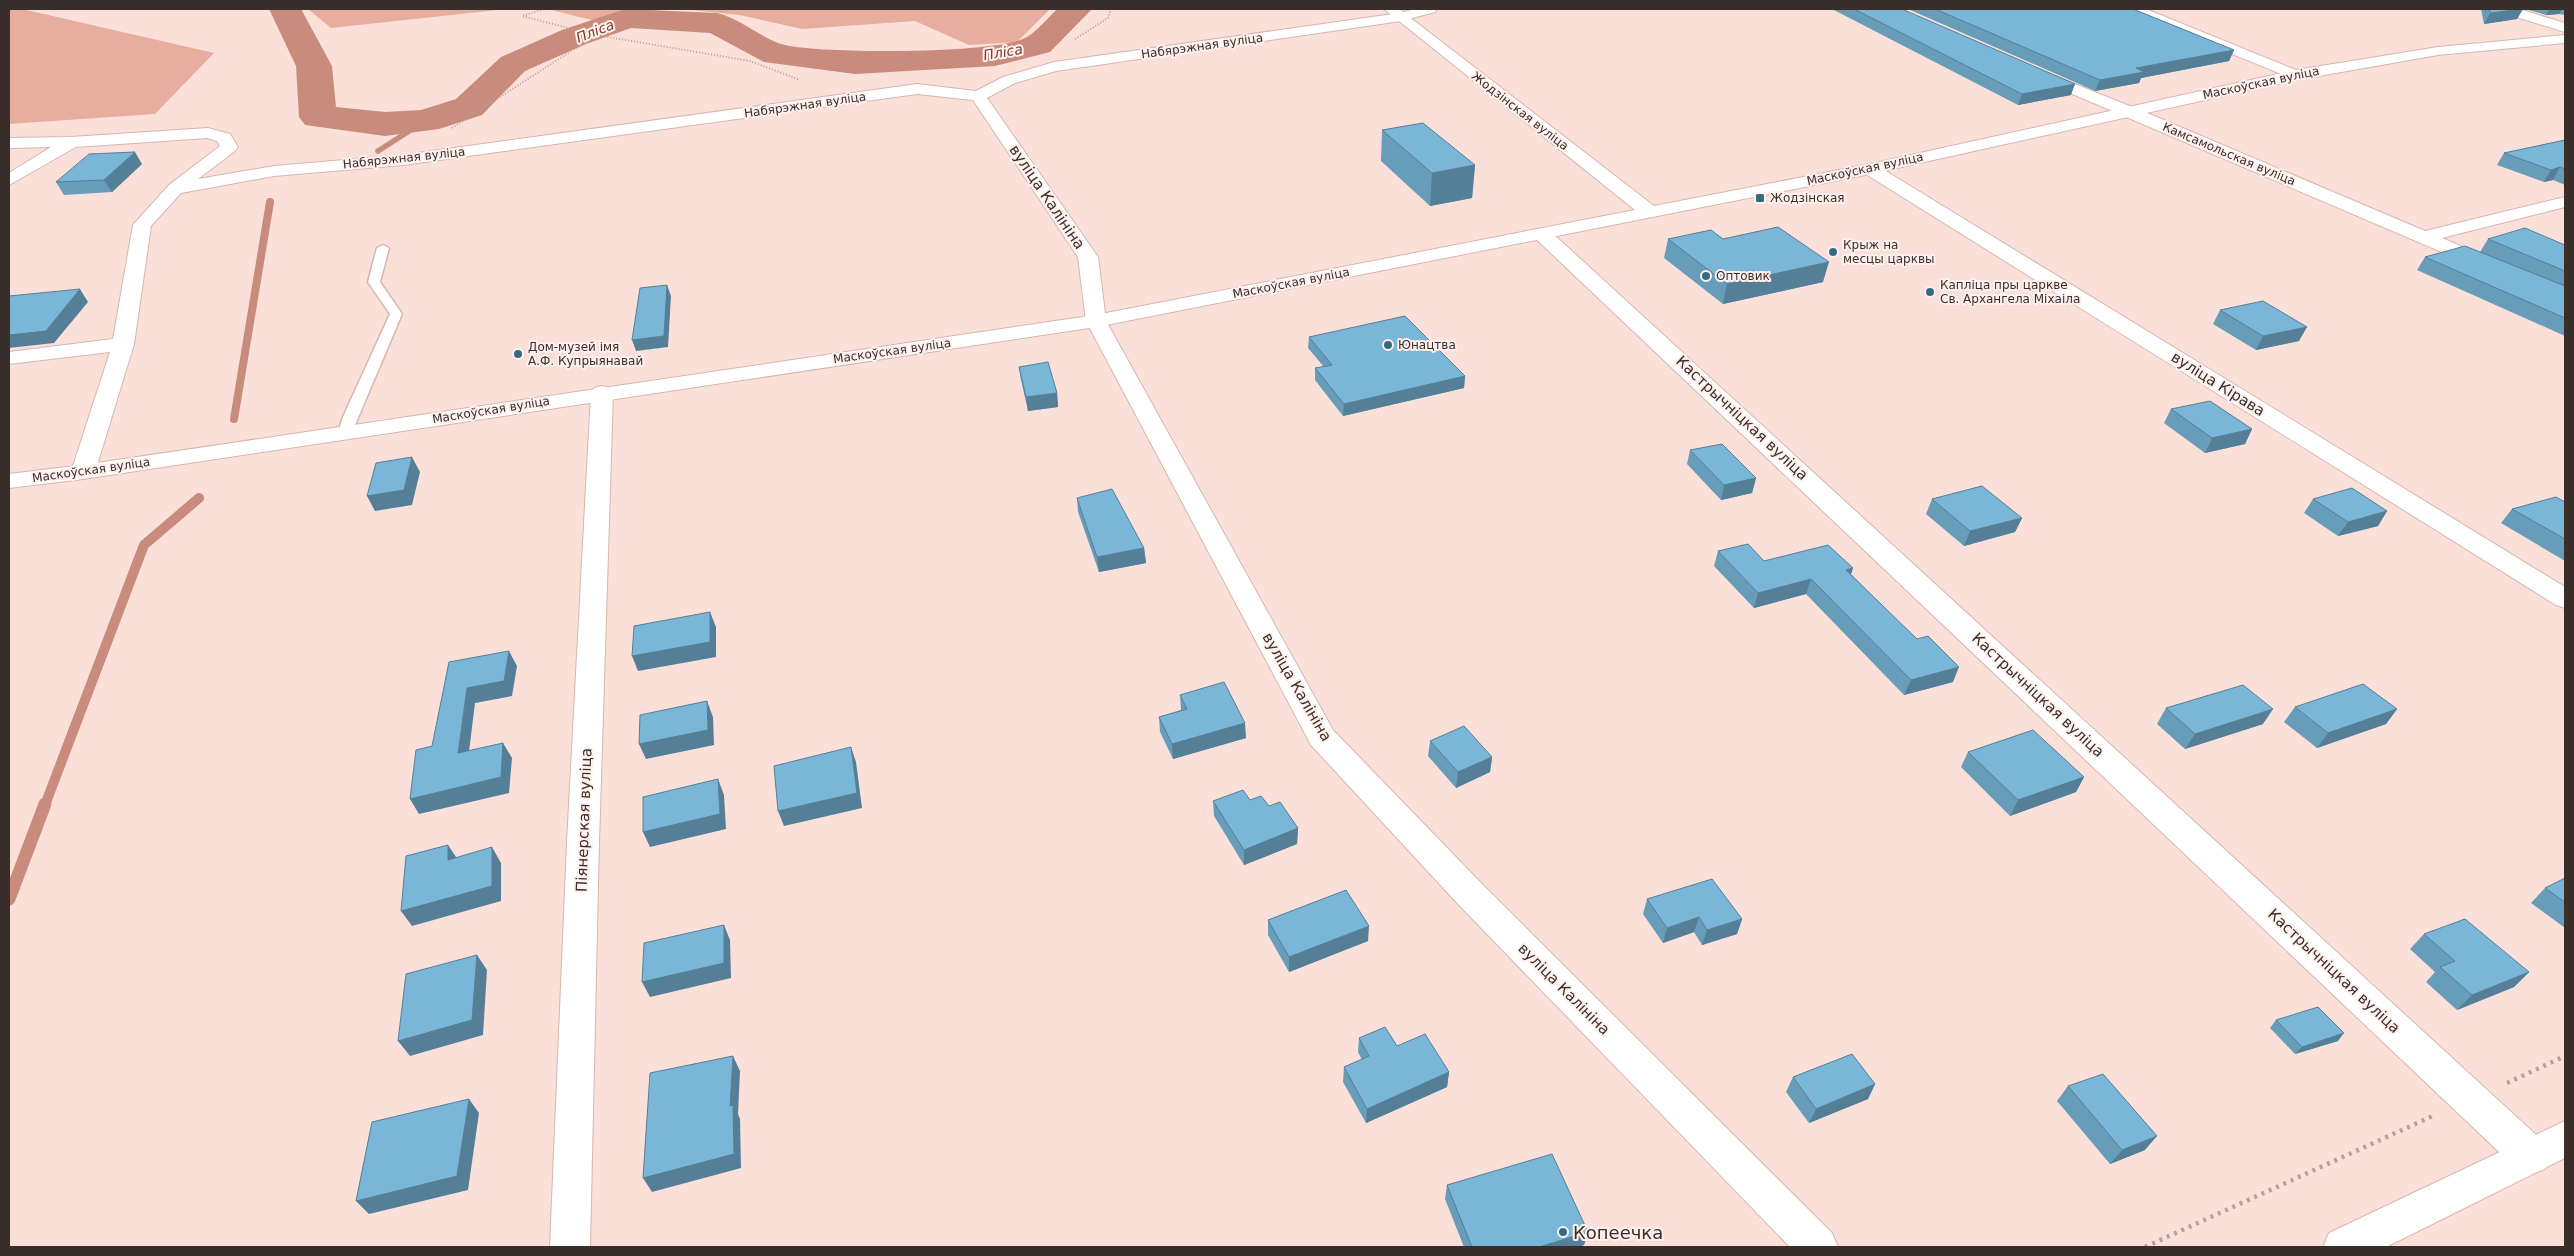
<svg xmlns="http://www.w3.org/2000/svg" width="2574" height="1256" font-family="'DejaVu Sans',sans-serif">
<rect width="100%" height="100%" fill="#fbe0d9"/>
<path fill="#e7ad9e" d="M 9,9 L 22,9 L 214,53 L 155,114 L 9,124 Z
M 308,9 L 507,9 L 331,28 Z
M 547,9 L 666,9 L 592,20 Z
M 681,9 L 1050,9 L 1017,42 L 969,45 L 915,21 L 802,29 L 740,15 Z"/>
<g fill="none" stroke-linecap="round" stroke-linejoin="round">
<path stroke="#c98c7c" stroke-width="5.5" d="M 378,151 L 425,121"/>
<path stroke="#c98c7c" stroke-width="8" d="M 234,419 L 270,202"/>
<path stroke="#c98c7c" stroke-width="10" d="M 45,805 L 144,545 L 199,498"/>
<path stroke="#c98c7c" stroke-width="13" d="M 9,899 L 45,804"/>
<path fill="#c98c7c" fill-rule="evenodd" d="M 269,9 L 301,9 L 332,66 L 336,107 L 385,112 L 421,110 L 456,99 L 501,57 L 562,30 L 625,9 L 717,13 C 742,19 763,40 785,45 C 821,54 999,54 1027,37 C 1038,30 1048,18 1057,9 L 1092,9 L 1050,52 L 995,66 L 855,74 L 764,62 L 710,33 L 631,28 L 586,44 L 525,71 L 482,115 L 439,129 L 385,136 L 305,125 L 299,117 L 296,66 Z"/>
<g stroke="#d6b6ae" stroke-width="3">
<path id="service" d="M 383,245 L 389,248 L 380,282 L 402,314 L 352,432 L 345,436 L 338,432 L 343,417 L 390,314 L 368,282 L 377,248 Z"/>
</g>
<g stroke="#d6b6ae" stroke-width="2">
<path id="minor" d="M 1415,9 L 1437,9 L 1435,12 L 1401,21 L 1056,71 L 1015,83 L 987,98 L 1098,257 L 1106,321 L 1333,730 L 1482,884 L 1832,1233 L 1838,1247 L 1790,1247 L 1458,904 L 1311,745 L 1086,321 L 1078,257 L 973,100 L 917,94 L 403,165 L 274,176 L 181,193 L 151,226 L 134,344 L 95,472 L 92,477 L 83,479 L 74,477 L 71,472 L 110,352 L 9,364 L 9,352 L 113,339 L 133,225 L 169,185 L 220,146 L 217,141 L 207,138 L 76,147 L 9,185 L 9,173 L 51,147 L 9,148 L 9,138 L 71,137 L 208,128 L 230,134 L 238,147 L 235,151 L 198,179 L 274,166 L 403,155 L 917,84 L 976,91 L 1003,77 L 1054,62 L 1400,13 Z
M 2127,9 L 2146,9 L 2301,72 L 2304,75 L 2296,80 L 2291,78 L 2129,12 Z
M 2498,9 L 2519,9 L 2565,23 L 2565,32 L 2500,12 Z
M 2040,70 L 2152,115 L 2425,231 L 2565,197 L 2565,207 L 2442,238 L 2493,260 L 2496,264 L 2493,268 L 2479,268 L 2035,78 L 2032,75 Z
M 1870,164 L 1876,165 L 2565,587 L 2565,608 L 2556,605 L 1864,173 L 1861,169 L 1864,165 Z
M 1543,229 L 1550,231 L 2545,1143 L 2550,1156 L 2545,1169 L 2531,1174 L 2517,1169 L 1536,239 L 1534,235 L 1536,231 Z
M 602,386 L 610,388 L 613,393 L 599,842 L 590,1247 L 550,1247 L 567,842 L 591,393 L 594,388 Z"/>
</g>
<g stroke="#d6b6ae" stroke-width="2">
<path id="tertiary" d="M 2565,1121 L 2565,1158 L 2386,1247 L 2323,1247 L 2329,1233 Z"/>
</g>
<g stroke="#d6b6ae" stroke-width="2">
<path id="secondary" d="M 1384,9 L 1399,9 L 1654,206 L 1870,164 L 2296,70 L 2438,47 L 2565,35 L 2565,43 L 2438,55 L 2296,80 L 1870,174 L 1096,327 L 83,479 L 9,488 L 9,474 L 83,465 L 1096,315 L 1635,210 Z"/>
</g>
<path stroke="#b7a19b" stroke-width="2" stroke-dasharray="1 2" stroke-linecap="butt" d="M 544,9 L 522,16 L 595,35
M 1075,39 L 1108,18 L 1111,9
M 452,128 L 596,35 L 750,61 L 800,80"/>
<path stroke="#b7a19b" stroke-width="4.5" stroke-dasharray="3 5" stroke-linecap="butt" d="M 2507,1083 L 2565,1056
M 2145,1247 L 2435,1115"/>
<use href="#service" fill="#fff" fill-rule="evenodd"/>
<use href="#minor" fill="#fff" fill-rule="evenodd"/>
<use href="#tertiary" fill="#fff" fill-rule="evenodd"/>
<use href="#secondary" fill="#fff" fill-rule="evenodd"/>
</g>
<path fill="#689dba" d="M 1832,9 L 1902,9 L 2071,95 L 2018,105 Z
M 1908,9 L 2133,9 L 2234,50 L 2229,61 L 2141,78 L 2139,83 L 2095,91 Z
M 2481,9 L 2523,9 L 2517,19 L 2484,24 Z
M 2525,9 L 2565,9 L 2565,15 L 2559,14 L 2546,15 Z
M 1382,130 L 1475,165 L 1472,198 L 1430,206 L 1381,161 Z
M 2565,140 L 2565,185 L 2553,180 L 2544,182 L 2497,165 L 2504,153 Z
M 142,164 L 112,192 L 64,195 L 56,182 Z
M 1668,239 L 1723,239 L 1823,282 L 1723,304 L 1664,258 Z
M 2488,239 L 2565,245 L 2565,336 L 2417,270 L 2425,257 L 2480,252 Z
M 2220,310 L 2299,341 L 2256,350 L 2213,324 Z
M 1309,337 L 1465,376 L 1464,388 L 1343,416 L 1315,380 L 1315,368 L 1324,367 L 1308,348 Z
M 1019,367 L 1057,393 L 1058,407 L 1028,411 L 1021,380 Z
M 2171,409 L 2252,429 L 2245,444 L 2205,453 L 2164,423 Z
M 1690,450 L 1756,478 L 1752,493 L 1721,500 L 1687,464 Z
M 1077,498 L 1144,548 L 1146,563 L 1099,572 L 1078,512 Z
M 1932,499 L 2022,518 L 2015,532 L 1964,546 L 1926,514 Z
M 2313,499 L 2387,511 L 2378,526 L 2338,536 L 2304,513 Z
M 2565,502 L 2565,561 L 2501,523 L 2512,509 Z
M 1718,551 L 1764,561 L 1853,568 L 1851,574 L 1953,682 L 1904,695 L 1806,594 L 1754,608 L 1714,566 Z
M 1180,695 L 1246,738 L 1173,759 L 1160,732 L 1159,717 L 1181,710 Z
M 2295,707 L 2397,709 L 2386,724 L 2317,748 L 2284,722 Z
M 2166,708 L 2263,724 L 2185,749 L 2157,724 Z
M 1430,741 L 1492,757 L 1490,772 L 1456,788 L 1428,756 Z
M 1968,752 L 2084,777 L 2076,792 L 2010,816 L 1961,767 Z
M 1250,800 L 1269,806 L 1298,828 L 1297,844 L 1244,865 L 1214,816 L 1213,801 Z
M 2565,878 L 2565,928 L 2531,903 L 2545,888 Z
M 1647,899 L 1742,919 L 1737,934 L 1702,945 L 1694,932 L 1663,943 L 1643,914 Z
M 1268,920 L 1368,941 L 1289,972 L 1268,935 Z
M 2424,934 L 2529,972 L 2514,987 L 2457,1010 L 2426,982 L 2435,972 L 2410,949 Z
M 2276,1020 L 2338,1041 L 2295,1054 L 2270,1028 Z
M 1359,1038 L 1397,1046 L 1449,1072 L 1447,1087 L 1366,1123 L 1343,1082 L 1344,1067 L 1362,1060 L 1358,1052 Z
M 1793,1077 L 1875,1084 L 1868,1099 L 1809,1123 L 1786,1092 Z
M 2068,1086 L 2145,1150 L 2110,1164 L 2057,1101 Z
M 1447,1185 L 1588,1232 L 1584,1245 L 1578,1247 L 1464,1247 L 1445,1199 Z"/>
<path fill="#557f97" d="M 2523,9 L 2517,19 L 2484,24 L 2490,13 Z
M 2550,9 L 2562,9 L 2559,14 L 2546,15 Z
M 2234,50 L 2229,61 L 2141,78 L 2139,83 L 2095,91 L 2100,80 L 2136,68 Z
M 2075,84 L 2071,95 L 2018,105 L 2022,94 Z
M 135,152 L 142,164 L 112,192 L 104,180 Z
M 1475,165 L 1472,198 L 1430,206 L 1432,173 Z
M 2560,167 L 2553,180 L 2544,182 L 2551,170 Z
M 1829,262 L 1823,282 L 1723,304 L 1727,284 Z
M 667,285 L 671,296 L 668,347 L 636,351 L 632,340 Z
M 80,289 L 88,302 L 54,343 L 9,348 L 9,335 Z
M 2307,327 L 2299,341 L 2256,350 L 2263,336 Z
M 1465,376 L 1464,388 L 1343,416 L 1344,404 Z
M 1057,393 L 1058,407 L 1028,411 L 1026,397 Z
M 2252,429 L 2245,444 L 2205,453 L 2212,438 Z
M 412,457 L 420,472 L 412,505 L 375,511 L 367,496 Z
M 1756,478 L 1752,493 L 1721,500 L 1724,485 Z
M 2387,511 L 2378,526 L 2338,536 L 2348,522 Z
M 2022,518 L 2015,532 L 1964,546 L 1970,531 Z
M 1144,548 L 1146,563 L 1099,572 L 1097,557 Z
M 1853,568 L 1848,583 L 1846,570 Z
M 1811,579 L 1806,594 L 1754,608 L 1758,593 Z
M 710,612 L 716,627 L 716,657 L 638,671 L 632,656 Z
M 509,651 L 517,666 L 512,696 L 475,703 L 467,768 L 458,753 L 467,688 Z
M 1959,667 L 1953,682 L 1904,695 L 1911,680 Z
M 707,701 L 713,717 L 714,745 L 646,759 L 639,744 Z
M 2273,709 L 2263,724 L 2185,749 L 2195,734 Z
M 2397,709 L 2386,724 L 2317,748 L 2328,733 Z
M 1245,723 L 1246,738 L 1173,759 L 1172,744 Z
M 503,743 L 512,758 L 509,793 L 419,814 L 410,799 Z
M 851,747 L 856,762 L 862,808 L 784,826 L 778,811 Z
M 1492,757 L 1490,772 L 1456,788 L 1458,772 Z
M 2084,777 L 2076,792 L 2010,816 L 2018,800 Z
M 718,779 L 724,795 L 726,829 L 650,847 L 643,832 Z
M 1298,828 L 1297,844 L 1244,865 L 1244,850 Z
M 448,845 L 458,860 L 448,860 Z
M 492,847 L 501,863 L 501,901 L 412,926 L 401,911 Z
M 1699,917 L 1694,932 L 1663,943 L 1667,928 Z
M 1742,919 L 1737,934 L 1702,945 L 1707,930 Z
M 724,925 L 730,940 L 731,978 L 650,997 L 642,982 Z
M 1369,926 L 1368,941 L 1289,972 L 1289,957 Z
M 477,955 L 487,970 L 483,1035 L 410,1056 L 398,1041 Z
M 2529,972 L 2514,987 L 2457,1010 L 2472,995 Z
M 2344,1033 L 2338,1041 L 2295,1054 L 2302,1047 Z
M 733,1056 L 740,1071 L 738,1114 L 740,1119 L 741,1168 L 652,1192 L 643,1178 L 730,1106 Z
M 1449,1072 L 1447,1087 L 1366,1123 L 1367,1109 Z
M 1875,1084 L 1868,1099 L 1809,1123 L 1816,1109 Z
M 469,1099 L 479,1113 L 468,1190 L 369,1214 L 356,1201 Z
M 2157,1136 L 2145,1150 L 2110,1164 L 2122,1150 Z
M 1588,1232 L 1584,1245 L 1578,1247 L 1539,1247 Z"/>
<path fill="#79b6d8" stroke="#557f97" d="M 1854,9 L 1902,9 L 2075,84 L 2022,94 Z
M 1935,9 L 2133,9 L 2234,50 L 2136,68 L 2144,72 L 2100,80 Z
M 2489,9 L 2522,9 L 2490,13 Z
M 1423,123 L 1475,165 L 1432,173 L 1382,130 Z
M 2565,140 L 2565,169 L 2560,167 L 2551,170 L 2504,153 Z
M 135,152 L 104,180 L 56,182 L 89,154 Z
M 1778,227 L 1829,262 L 1727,284 L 1668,239 L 1711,230 L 1723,239 Z
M 2525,228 L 2565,245 L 2565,271 L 2488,239 Z
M 2465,246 L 2565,286 L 2565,318 L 2425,257 Z
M 667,285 L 664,336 L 632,340 L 640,288 Z
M 80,289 L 46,331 L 9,335 L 9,296 Z
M 2263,301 L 2307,327 L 2263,336 L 2220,310 Z
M 1405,316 L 1465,376 L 1344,404 L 1315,368 L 1332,365 L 1309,337 Z
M 1048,362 L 1057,393 L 1026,397 L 1019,367 Z
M 2210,401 L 2252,429 L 2212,438 L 2171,409 Z
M 1722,444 L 1756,478 L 1724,485 L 1690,450 Z
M 412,457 L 404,490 L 367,496 L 376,463 Z
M 1982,486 L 2022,518 L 1970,531 L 1932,499 Z
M 2352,488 L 2387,511 L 2348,522 L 2313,499 Z
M 1112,489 L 1144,548 L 1097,557 L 1077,498 Z
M 2556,497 L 2565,502 L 2565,539 L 2512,509 Z
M 1748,544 L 1764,561 L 1828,545 L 1853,568 L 1846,570 L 1917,639 L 1928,636 L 1959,667 L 1911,680 L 1811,579 L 1758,593 L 1718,551 Z
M 710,612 L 710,642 L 632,656 L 634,626 Z
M 509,651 L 504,681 L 467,688 L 458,753 L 503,743 L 501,777 L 410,799 L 416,750 L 432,746 L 449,662 Z
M 1224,682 L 1245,723 L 1172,744 L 1159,717 L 1187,709 L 1180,695 Z
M 2363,684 L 2397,709 L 2328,733 L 2295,707 Z
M 2243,685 L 2273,709 L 2195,734 L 2166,708 Z
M 707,701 L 708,730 L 639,744 L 640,715 Z
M 1464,726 L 1492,757 L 1458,772 L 1430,741 Z
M 2033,730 L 2084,777 L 2018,800 L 1968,752 Z
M 851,747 L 857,793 L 778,811 L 774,766 Z
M 718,779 L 720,814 L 643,832 L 643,797 Z
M 1243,790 L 1250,800 L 1261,796 L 1269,806 L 1280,802 L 1298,828 L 1244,850 L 1213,801 Z
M 448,845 L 448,860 L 492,847 L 492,886 L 401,911 L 406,856 Z
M 2565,878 L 2565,902 L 2545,888 Z
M 1712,879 L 1742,919 L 1707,930 L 1699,917 L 1667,928 L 1647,899 Z
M 1346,890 L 1369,926 L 1289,957 L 1268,920 Z
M 2465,919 L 2529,972 L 2472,995 L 2440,967 L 2455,961 L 2424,934 Z
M 724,925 L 724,963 L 642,982 L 644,943 Z
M 477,955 L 472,1020 L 398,1041 L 406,974 Z
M 2318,1007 L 2344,1033 L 2302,1047 L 2276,1020 Z
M 1385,1027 L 1397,1046 L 1425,1034 L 1449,1072 L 1367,1109 L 1344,1067 L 1369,1056 L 1359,1038 Z
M 1852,1054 L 1875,1084 L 1816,1109 L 1793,1077 Z
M 733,1056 L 730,1106 L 733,1105 L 734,1154 L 643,1178 L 650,1073 Z
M 2103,1074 L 2157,1136 L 2122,1150 L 2068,1086 Z
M 469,1099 L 457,1176 L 356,1201 L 372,1122 Z
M 1552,1154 L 1588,1232 L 1539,1247 L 1472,1247 L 1447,1185 Z"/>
<g fill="#356a86" stroke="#fff1ed" stroke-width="2">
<rect x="1755" y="193" width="10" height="10" rx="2.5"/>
<circle cx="1833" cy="252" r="5"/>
<circle cx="1706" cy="276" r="5"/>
<circle cx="1930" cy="292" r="5"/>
<circle cx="1388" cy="345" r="5"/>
<circle cx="518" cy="354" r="5"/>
<circle cx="1563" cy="1232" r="5"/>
</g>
<g text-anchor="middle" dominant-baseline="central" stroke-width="4" stroke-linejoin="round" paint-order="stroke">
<g font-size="12" fill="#3a2e2a" stroke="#fff1ed">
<text transform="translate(1202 46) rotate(-8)">Набярэжная вуліца</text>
<text transform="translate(2261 83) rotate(-12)">Маскоўская вуліца</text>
<text transform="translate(805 105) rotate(-8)">Набярэжная вуліца</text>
<text transform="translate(1520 111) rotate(38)">Жодзінская вуліца</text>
<text transform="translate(2229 154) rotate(23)">Камсамольская вуліца</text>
<text transform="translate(404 158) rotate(-6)">Набярэжная вуліца</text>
<text transform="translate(1865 169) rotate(-12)">Маскоўская вуліца</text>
<text transform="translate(1291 283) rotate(-11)">Маскоўская вуліца</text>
<text transform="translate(892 351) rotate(-8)">Маскоўская вуліца</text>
<text transform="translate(491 410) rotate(-9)">Маскоўская вуліца</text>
<text transform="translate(91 470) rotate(-8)">Маскоўская вуліца</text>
</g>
<g font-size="12" fill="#3a2e2a" stroke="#fff1ed" text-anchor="start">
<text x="1770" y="198">Жодзінская</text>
<text x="1843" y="245">Крыж на<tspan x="1843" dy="14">месцы царквы</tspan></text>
<text x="1716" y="276">Оптовик</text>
<text x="1940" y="285">Капліца пры царкве<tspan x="1940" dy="14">Св. Архангела Міхаіла</tspan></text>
<text x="1398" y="345">Юнацтва</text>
<text x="528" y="347">Дом-музей імя<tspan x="528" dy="14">А.Ф. Купрыянавай</tspan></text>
</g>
<g font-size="14" font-style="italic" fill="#813522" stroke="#fff1ed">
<text transform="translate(595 31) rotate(-22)">Пліса</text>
<text transform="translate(1003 52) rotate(-10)">Пліса</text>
</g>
<g font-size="15" fill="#3a2e2a" stroke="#fff1ed">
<text transform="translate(1047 197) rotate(56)">вуліца Калініна</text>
<text transform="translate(2218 384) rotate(32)">вуліца Кірава</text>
<text transform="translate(1742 418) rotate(43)">Кастрычніцкая вуліца</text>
<text transform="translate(1297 687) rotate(60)">вуліца Калініна</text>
<text transform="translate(2038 695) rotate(43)">Кастрычніцкая вуліца</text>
<text transform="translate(584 820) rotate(-88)">Піянерская вуліца</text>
<text transform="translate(2334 971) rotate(43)">Кастрычніцкая вуліца</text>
<text transform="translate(1564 989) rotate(45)">вуліца Калініна</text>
</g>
<g font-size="18" fill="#3a2e2a" stroke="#fff1ed" text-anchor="start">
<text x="1573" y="1232">Копеечка</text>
</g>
</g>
<rect width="2574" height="1256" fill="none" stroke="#3a2e2a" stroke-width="20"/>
</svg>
